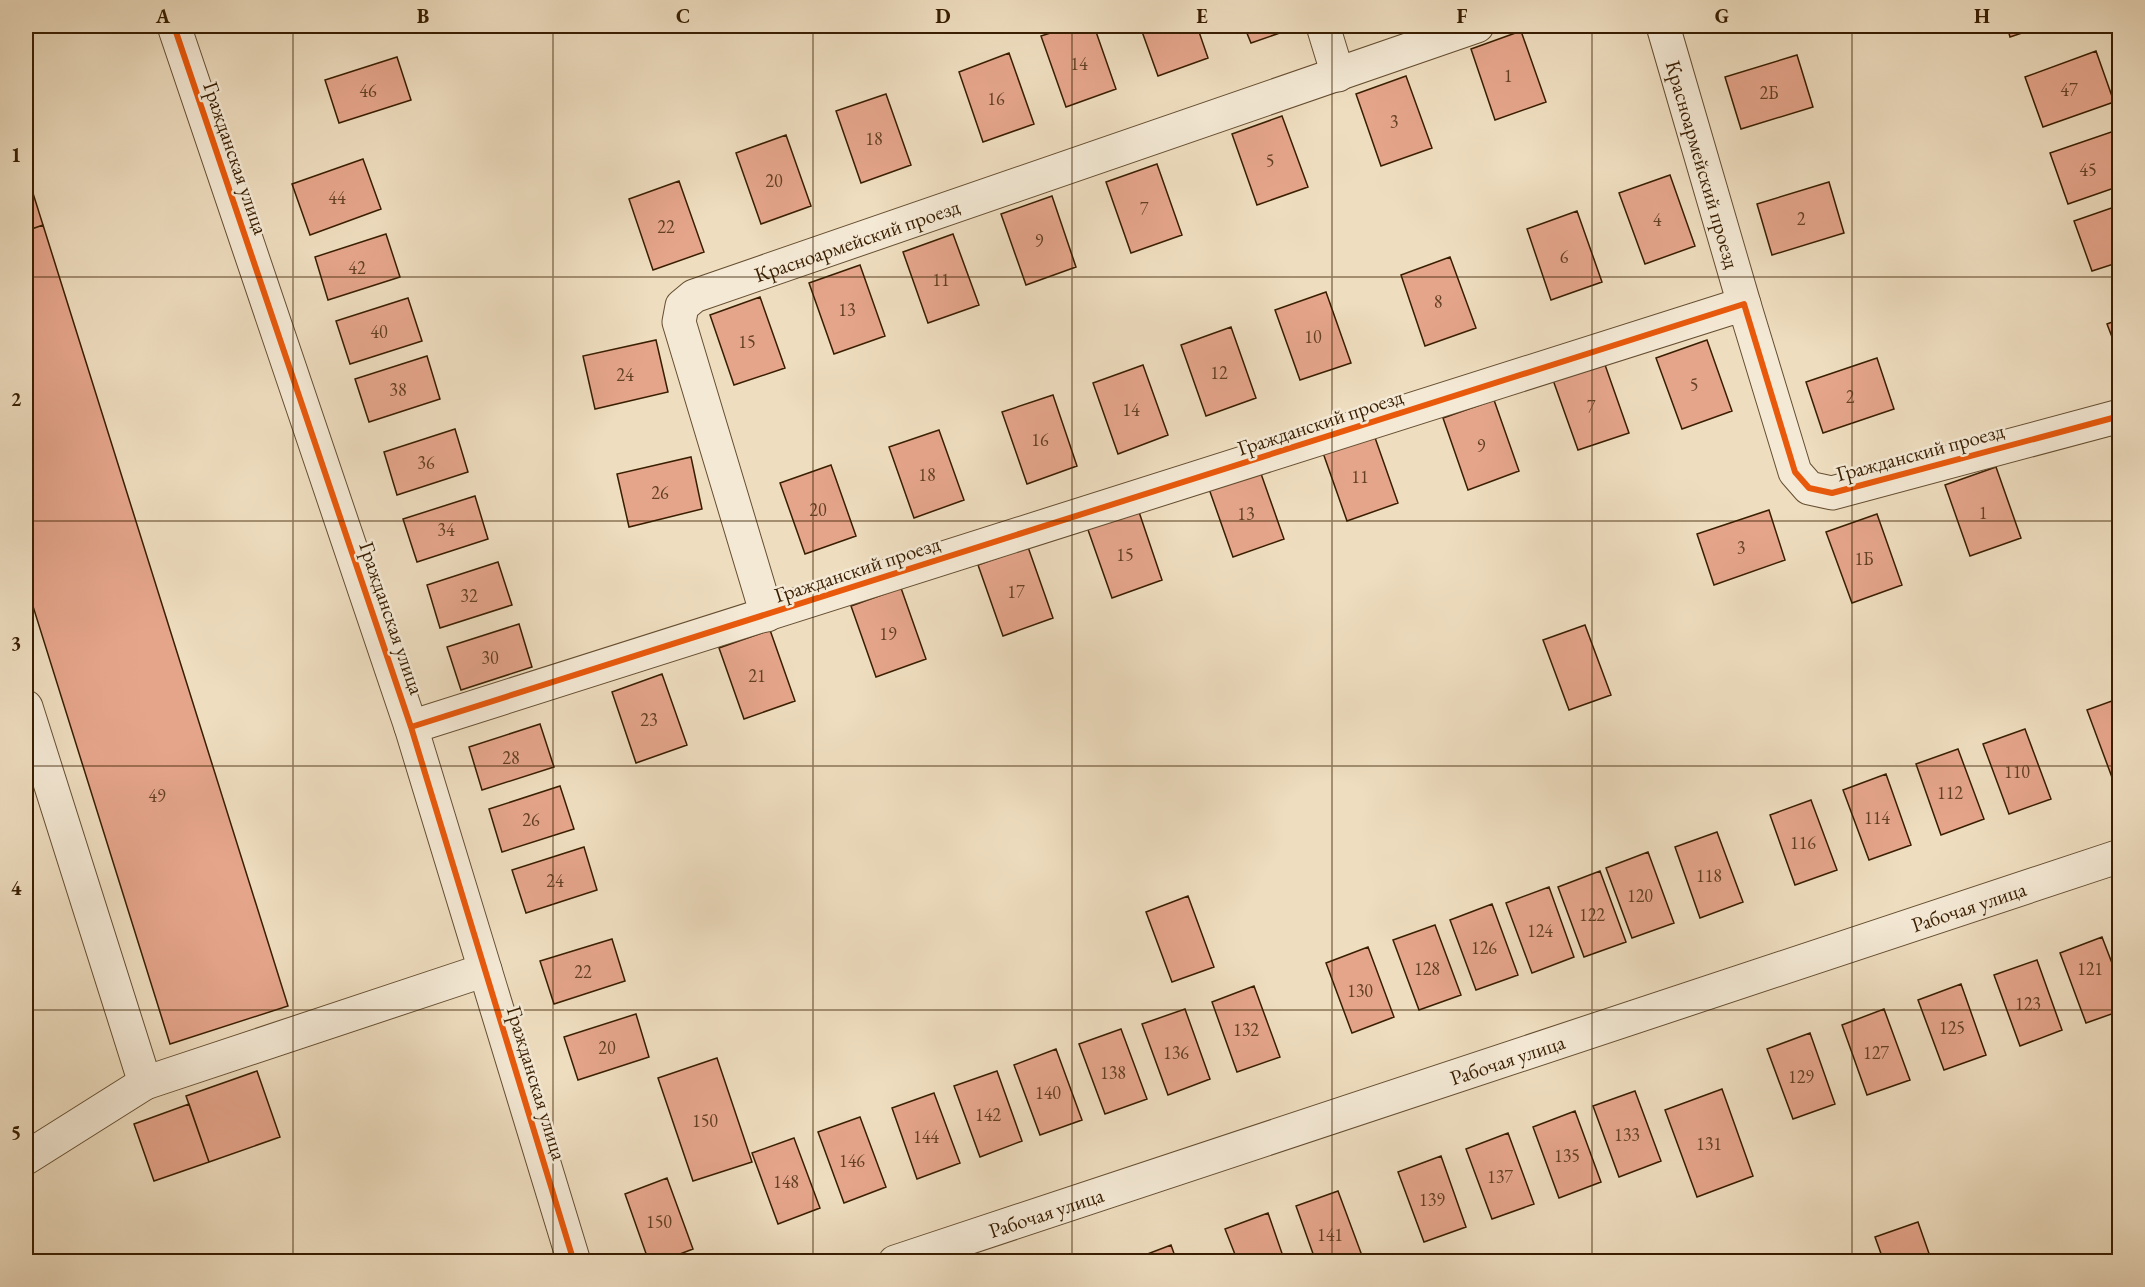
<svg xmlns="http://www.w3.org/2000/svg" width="2145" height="1287" font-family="'EB Garamond',serif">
<rect width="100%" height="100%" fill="#eeddbf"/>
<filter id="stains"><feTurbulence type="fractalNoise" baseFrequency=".00333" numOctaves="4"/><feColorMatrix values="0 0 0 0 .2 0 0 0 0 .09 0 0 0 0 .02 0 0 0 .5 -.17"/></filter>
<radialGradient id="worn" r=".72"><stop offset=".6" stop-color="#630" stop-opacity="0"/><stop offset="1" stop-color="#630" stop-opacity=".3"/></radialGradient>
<path fill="#e5a58b" stroke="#391e01" stroke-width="1.5" d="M 562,26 L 587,26 L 564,33 Z
M 1072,26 L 1094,26 L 1116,89 L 1066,107 L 1041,36 Z
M 1140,26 L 1197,26 L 1208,58 L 1158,76 Z
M 1244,26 L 1300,26 L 1251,43 Z
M 2007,26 L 2043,26 L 2010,37 Z
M 1521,31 L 1546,102 L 1495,120 L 1471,49 Z
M 2096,51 L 2114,102 L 2043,127 L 2025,77 Z
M 1009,53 L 1034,124 L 983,142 L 959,72 Z
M 1797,55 L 1813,107 L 1741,129 L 1725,77 Z
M 397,57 L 411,100 L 339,123 L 325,80 Z
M 1406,76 L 1432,148 L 1381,166 L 1356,94 Z
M 886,94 L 911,165 L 861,183 L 836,111 Z
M 1282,116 L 1308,187 L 1257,205 L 1232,134 Z
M 2120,129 L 2120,186 L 2068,204 L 2050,153 Z
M 786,135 L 811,206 L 761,224 L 736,153 Z
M 363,159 L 381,209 L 310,235 L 292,184 Z
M 1157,164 L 1182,235 L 1131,253 L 1106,182 Z
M 26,171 L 43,225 L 26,231 Z
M 1670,175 L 1695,246 L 1645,264 L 1619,193 Z
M 679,181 L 704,252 L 653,270 L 629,199 Z
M 1829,182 L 1844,233 L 1772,255 L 1757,204 Z
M 1052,196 L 1076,267 L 1026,285 L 1001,214 Z
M 2120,205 L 2120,262 L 2092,271 L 2074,221 Z
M 1577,211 L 1602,282 L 1551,300 L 1527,229 Z
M 43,225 L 288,1006 L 170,1044 L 26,584 L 26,231 Z
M 386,234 L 400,277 L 328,300 L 315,257 Z
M 953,234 L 979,305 L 928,323 L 903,252 Z
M 1450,257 L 1476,328 L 1425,346 L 1401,275 Z
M 860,265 L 885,336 L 834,354 L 809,283 Z
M 1326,292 L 1351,363 L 1300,380 L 1275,310 Z
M 760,297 L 785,368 L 734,385 L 710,315 Z
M 408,298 L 422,341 L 350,364 L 336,321 Z
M 2120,319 L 2120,358 L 2107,324 Z
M 1231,327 L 1256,398 L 1206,416 L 1181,345 Z
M 656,340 L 668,392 L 595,409 L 583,356 Z
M 1707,340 L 1732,411 L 1682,429 L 1656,358 Z
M 427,356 L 440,399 L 369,422 L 355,379 Z
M 1877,358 L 1894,409 L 1823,433 L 1806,382 Z
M 1604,362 L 1629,433 L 1578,450 L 1553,380 Z
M 1143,365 L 1168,435 L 1118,454 L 1093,383 Z
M 1053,395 L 1077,466 L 1027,484 L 1002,412 Z
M 1494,400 L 1519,471 L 1468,490 L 1443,418 Z
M 455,429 L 468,472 L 397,495 L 384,452 Z
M 939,430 L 964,500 L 914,518 L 889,447 Z
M 1373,432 L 1398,503 L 1347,521 L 1322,450 Z
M 691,457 L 702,509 L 629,527 L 617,474 Z
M 831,465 L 856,536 L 805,554 L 780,483 Z
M 1996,467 L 2021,538 L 1970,556 L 1945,485 Z
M 1259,468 L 1284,539 L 1233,557 L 1208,486 Z
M 475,496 L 488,539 L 417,562 L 403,519 Z
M 1138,509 L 1162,580 L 1112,598 L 1087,527 Z
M 1769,510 L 1785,560 L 1714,585 L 1697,534 Z
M 1877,514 L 1902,585 L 1852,603 L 1826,532 Z
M 1028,547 L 1053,618 L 1003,636 L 978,565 Z
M 498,562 L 512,605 L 440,628 L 427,585 Z
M 901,588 L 926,659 L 876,677 L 851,606 Z
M 519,624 L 532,667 L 461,690 L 447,647 Z
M 1585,625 L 1611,695 L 1569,710 L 1543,640 Z
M 770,630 L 795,701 L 744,719 L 719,648 Z
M 662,674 L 687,745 L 636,763 L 612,692 Z
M 2120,698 L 2120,778 L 2113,780 L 2087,710 Z
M 540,724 L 554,767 L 482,790 L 469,747 Z
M 2025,729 L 2051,799 L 2009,814 L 1983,744 Z
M 1958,749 L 1984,819 L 1941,835 L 1916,764 Z
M 1886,774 L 1911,845 L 1869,860 L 1843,790 Z
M 560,786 L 574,829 L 502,852 L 489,809 Z
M 1811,800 L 1837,870 L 1795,885 L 1770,815 Z
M 1717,832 L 1743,902 L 1700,918 L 1675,847 Z
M 584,847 L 597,890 L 526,913 L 512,870 Z
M 1648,852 L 1674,923 L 1632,938 L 1606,868 Z
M 1600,871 L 1626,942 L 1584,957 L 1558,887 Z
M 1549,887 L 1574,957 L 1532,973 L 1506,903 Z
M 1188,896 L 1214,967 L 1172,982 L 1146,912 Z
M 1492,904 L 1518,975 L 1476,990 L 1450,920 Z
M 1435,925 L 1461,995 L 1419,1010 L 1393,940 Z
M 2102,937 L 2120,984 L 2120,1011 L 2086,1023 L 2060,953 Z
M 612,939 L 625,981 L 554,1004 L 540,961 Z
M 1368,947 L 1394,1017 L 1352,1033 L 1326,963 Z
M 2037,960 L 2062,1030 L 2020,1046 L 1994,975 Z
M 1961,984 L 1986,1055 L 1944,1070 L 1918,1000 Z
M 1254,986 L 1280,1057 L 1237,1072 L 1212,1002 Z
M 1185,1009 L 1210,1079 L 1168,1095 L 1142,1024 Z
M 1884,1009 L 1910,1080 L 1867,1095 L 1842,1025 Z
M 636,1014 L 649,1057 L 578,1080 L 564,1037 Z
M 1121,1029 L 1147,1099 L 1105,1114 L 1079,1044 Z
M 1810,1033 L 1835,1104 L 1793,1119 L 1767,1049 Z
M 1056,1049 L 1082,1120 L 1040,1135 L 1014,1065 Z
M 717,1058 L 752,1162 L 693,1181 L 658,1078 Z
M 257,1071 L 280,1137 L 209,1162 L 186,1096 Z
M 997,1071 L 1022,1141 L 980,1157 L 954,1086 Z
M 1722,1089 L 1753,1176 L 1697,1197 L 1665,1110 Z
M 1635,1091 L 1661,1161 L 1619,1177 L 1593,1106 Z
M 934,1093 L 960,1163 L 917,1179 L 892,1108 Z
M 189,1104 L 209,1162 L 154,1181 L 134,1124 Z
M 1575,1111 L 1601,1182 L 1559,1198 L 1533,1127 Z
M 860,1117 L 886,1187 L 844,1203 L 818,1132 Z
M 1508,1133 L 1534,1204 L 1492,1219 L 1466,1149 Z
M 794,1138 L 820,1208 L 778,1224 L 752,1153 Z
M 1441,1156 L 1466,1227 L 1424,1242 L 1398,1172 Z
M 667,1178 L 693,1249 L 659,1262 L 649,1262 L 625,1194 Z
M 1338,1191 L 1364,1261 L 1363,1262 L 1316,1262 L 1296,1206 Z
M 1268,1213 L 1285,1262 L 1238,1262 L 1225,1229 Z
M 1918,1222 L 1932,1262 L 1884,1262 L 1875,1237 Z
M 1171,1245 L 1177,1262 L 1129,1262 L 1129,1261 Z"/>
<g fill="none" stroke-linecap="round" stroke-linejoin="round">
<g stroke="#664e30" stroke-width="35">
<g id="minor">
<path d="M 174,26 L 411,727 L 574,1262"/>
<path d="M 1323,26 L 1338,75"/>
<path id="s1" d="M 1663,26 L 1744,304"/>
<path id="s2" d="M 767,615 L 679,322 L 682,306 L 694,296 L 1477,26"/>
<path d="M 26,707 L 145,1083 L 485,970"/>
<path d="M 411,727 L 1744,304 L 1795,472 L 1809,488 L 1832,493 L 2120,416"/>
<path d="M 26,1158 L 145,1083"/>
<path id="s3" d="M 895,1262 L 2120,856"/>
</g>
</g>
<use href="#minor" stroke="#f4e9d5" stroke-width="33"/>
<g stroke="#f4e9d5" stroke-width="10">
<path id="cycleway" d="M 174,26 L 411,727 L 574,1262
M 411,727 L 1744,304 L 1795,472 L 1809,488 L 1832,493 L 2120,416"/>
</g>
<use href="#cycleway" stroke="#e8590c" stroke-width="6"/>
</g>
<path fill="none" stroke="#391e01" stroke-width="1.5" stroke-opacity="0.55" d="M 293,26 L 293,1262M 553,26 L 553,1262M 813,26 L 813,1262M 1072,26 L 1072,1262M 1332,26 L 1332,1262M 1592,26 L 1592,1262M 1852,26 L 1852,1262M 26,277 L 2120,277M 26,521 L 2120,521M 26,766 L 2120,766M 26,1010 L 2120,1010"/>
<g text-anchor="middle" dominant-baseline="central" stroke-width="5" stroke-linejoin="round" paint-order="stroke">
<g font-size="18" fill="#644024">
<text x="1079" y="63">14</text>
<text x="1508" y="75">1</text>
<text x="2069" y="89">47</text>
<text x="368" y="90">46</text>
<text x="1769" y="92">2Б</text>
<text x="996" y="98">16</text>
<text x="1394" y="121">3</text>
<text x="874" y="138">18</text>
<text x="1270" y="160">5</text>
<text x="2088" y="169">45</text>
<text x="774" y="180">20</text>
<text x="337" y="197">44</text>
<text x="1144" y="208">7</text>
<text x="1801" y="218">2</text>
<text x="1657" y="219">4</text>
<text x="666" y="226">22</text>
<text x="1039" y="240">9</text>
<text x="1564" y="256">6</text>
<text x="357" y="267">42</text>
<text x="941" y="279">11</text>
<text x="1438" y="301">8</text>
<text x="847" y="309">13</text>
<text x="379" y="331">40</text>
<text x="1313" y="336">10</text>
<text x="747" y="341">15</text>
<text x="1219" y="372">12</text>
<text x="625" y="374">24</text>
<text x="1694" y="384">5</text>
<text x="398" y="389">38</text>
<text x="1850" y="396">2</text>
<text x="1591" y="406">7</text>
<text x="1131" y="409">14</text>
<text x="1040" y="439">16</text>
<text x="1481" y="445">9</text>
<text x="426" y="462">36</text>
<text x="927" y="474">18</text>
<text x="1360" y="476">11</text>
<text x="660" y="492">26</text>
<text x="818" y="509">20</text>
<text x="1983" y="512">1</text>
<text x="1246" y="513">13</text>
<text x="446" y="529">34</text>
<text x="1741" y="547">3</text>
<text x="1125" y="554">15</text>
<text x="1864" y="558">1Б</text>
<text x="1016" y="591">17</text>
<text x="469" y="595">32</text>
<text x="888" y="633">19</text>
<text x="490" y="657">30</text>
<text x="757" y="675">21</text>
<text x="649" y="719">23</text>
<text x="511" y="757">28</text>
<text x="2017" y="771">110</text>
<text x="1950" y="792">112</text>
<text x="157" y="795">49</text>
<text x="1877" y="817">114</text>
<text x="531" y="819">26</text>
<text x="1803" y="842">116</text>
<text x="1709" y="875">118</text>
<text x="555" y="880">24</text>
<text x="1640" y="895">120</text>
<text x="1592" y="914">122</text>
<text x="1540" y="930">124</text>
<text x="1484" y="947">126</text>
<text x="1427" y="968">128</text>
<text x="2090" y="968">121</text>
<text x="583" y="971">22</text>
<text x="1360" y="990">130</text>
<text x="2028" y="1003">123</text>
<text x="1952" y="1027">125</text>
<text x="1246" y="1029">132</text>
<text x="607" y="1047">20</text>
<text x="1176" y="1052">136</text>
<text x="1876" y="1052">127</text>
<text x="1113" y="1072">138</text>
<text x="1801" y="1076">129</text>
<text x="1048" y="1092">140</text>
<text x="988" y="1114">142</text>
<text x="705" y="1120">150</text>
<text x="1627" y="1134">133</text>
<text x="926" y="1136">144</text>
<text x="1709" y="1143">131</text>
<text x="1567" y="1155">135</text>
<text x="852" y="1160">146</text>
<text x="1500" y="1176">137</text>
<text x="786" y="1181">148</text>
<text x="1432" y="1199">139</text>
<text x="659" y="1221">150</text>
<text x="1330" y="1234">141</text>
</g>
<g font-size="21" fill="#391e01" stroke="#f4e9d5">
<text transform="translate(236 158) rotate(71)">Гражданская улица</text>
<text stroke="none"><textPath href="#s1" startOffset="144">Красноармейский проезд</textPath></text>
<text stroke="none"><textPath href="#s2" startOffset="510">Красноармейский проезд</textPath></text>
<text transform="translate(1320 422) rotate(-18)">Гражданский проезд</text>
<text transform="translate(1920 452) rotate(-15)">Гражданский проезд</text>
<text transform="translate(857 569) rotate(-18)">Гражданский проезд</text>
<text transform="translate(392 618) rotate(71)">Гражданская улица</text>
<text stroke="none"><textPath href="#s3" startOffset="1131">Рабочая улица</textPath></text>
<text stroke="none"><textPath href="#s3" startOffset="645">Рабочая улица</textPath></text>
<text transform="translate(537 1083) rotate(73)">Гражданская улица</text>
<text stroke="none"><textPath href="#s3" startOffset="159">Рабочая улица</textPath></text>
</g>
</g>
<rect width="2145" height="1287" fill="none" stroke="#eeddbf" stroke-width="66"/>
<rect x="33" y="33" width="2079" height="1221" fill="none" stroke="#391e01" stroke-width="2"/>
<g font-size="20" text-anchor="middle" font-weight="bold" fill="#391e01">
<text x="163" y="23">A</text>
<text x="423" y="23">B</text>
<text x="683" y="23">C</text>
<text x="943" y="23">D</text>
<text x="1202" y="23">E</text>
<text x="1462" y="23">F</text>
<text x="1722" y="23">G</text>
<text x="1982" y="23">H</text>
<text x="16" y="162">1</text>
<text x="16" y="406">2</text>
<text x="16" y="650">3</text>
<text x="16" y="895">4</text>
<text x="16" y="1139">5</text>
</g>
<rect width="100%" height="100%" filter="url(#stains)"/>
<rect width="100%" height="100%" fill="url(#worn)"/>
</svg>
